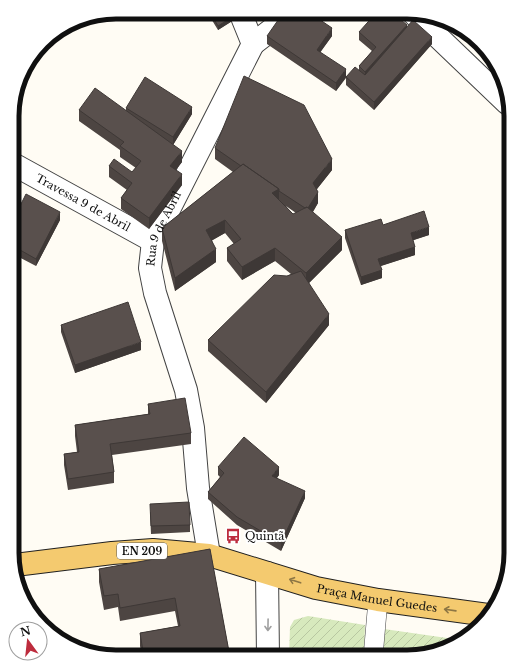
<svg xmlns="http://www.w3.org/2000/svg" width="523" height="669" font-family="'Libre Baskerville',serif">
<defs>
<pattern id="garden-furrows" width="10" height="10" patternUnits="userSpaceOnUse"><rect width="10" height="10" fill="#d7e9bd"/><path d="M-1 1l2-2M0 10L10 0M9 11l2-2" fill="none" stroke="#b8c7a1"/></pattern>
</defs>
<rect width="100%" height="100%" fill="#fffcf4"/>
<path fill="url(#garden-furrows)" d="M 308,616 L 365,625 L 364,657 L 289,657 L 290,627 L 294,620 Z
M 384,629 L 447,638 L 455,644 L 414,657 L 381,657 Z"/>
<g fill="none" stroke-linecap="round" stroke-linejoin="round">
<g stroke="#434343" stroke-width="20">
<path id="pedestrian" d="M 373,657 L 378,600"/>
</g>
<g stroke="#434343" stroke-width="24">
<g id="minor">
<path d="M 413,13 L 507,103"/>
<path d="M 253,44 L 293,13"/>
<path id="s1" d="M 13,164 L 153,241"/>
<path id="s2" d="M 209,555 L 198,488 L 193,428 L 186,390 L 155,293 L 150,268 L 153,241 L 253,44 L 240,12"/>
<path d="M 267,573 L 268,657"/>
</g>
</g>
<g stroke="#212121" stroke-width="24">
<g id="primary">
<path id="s3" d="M 15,565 L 112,553 L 153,550 L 209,555 L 316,588 L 378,600 L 488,615"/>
</g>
</g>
<use href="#pedestrian" stroke="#fff" stroke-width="19"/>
<use href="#minor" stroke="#fff" stroke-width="22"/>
<use href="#primary" stroke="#f4ca6f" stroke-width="22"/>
</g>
<path fill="#4d4542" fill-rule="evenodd" d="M 140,12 L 146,12 L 145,15 Z
M 207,12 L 236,12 L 237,18 L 218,30 Z
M 252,12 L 264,12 L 255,17 Z
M 407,27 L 432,44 L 374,110 L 346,85 L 346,78 L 336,91 L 267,44 L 267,36 L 332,36 L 320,52 L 346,77 L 359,70 L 359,66 L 372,51 L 359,40 L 359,32 Z
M 126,108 L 192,114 L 173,145 L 182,162 L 176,170 L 182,185 L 149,229 L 121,209 L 121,198 L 127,190 L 109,177 L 109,166 L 132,172 L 136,168 L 120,157 L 120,150 L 79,121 L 79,110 L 126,110 Z
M 215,148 L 332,170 L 317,189 L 318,203 L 313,212 L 342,250 L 309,283 L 329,325 L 266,403 L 208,351 L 208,340 L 287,276 L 291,274 L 275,261 L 242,280 L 227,261 L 227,248 L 234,244 L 225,233 L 212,240 L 216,262 L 175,291 L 162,241 L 162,228 L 233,172 L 215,159 ZM 286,206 L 296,213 L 293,214 Z
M 13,220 L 60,220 L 36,266 L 13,254 Z
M 383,225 L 429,235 L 413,240 L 415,255 L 380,266 L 382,278 L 361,285 L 345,238 L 345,230 Z
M 61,325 L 141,350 L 75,373 L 61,332 Z
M 148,404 L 191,433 L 191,444 L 112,455 L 114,472 L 114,483 L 68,490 L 64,465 L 64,454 L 77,452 L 75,436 L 75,425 L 148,414 Z
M 218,467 L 279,475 L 277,478 L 305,498 L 281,551 L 237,525 L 208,499 L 208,492 L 220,477 L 218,475 Z
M 150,512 L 190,525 L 190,532 L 151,534 Z
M 210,549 L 230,657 L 142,657 L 140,646 L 140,633 L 178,626 L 175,611 L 120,621 L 118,607 L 104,610 L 99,582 L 99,569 Z"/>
<path fill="#3e3836" d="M 255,12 L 264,12 L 255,17 Z
M 237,14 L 237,18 L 218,30 L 218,26 Z
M 407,25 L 407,33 L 365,80 L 365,72 Z
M 332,28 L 332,36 L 317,57 L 317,50 Z
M 432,37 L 432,44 L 374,110 L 374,102 Z
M 346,69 L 346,77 L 336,91 L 336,83 Z
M 192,107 L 192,114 L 173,145 L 173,137 Z
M 182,151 L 182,162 L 170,177 L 170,166 Z
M 332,159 L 332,170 L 313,194 L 313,183 Z
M 182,174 L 182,185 L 149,229 L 149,218 Z
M 279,189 L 279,202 L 272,193 Z
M 318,192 L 318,203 L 307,221 L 307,210 Z
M 60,212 L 60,220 L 36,266 L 36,259 Z
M 225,220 L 225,233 L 206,244 L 206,230 Z
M 429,227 L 429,235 L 411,241 L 411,233 Z
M 342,237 L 342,250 L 306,286 L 306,273 Z
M 415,247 L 415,255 L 378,267 L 378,259 Z
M 275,248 L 275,261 L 242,280 L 242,267 Z
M 216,249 L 216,262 L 175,291 L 175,278 Z
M 382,270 L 382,278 L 361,285 L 361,277 Z
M 329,314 L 329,325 L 266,403 L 266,392 Z
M 141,342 L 141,350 L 75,373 L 75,365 Z
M 279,467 L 279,475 L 272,484 L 272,476 Z
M 305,491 L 305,498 L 281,551 L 281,543 Z"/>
<path fill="#59504d" stroke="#3e3836" d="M 210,12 L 236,12 L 237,14 L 218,26 Z
M 283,13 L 310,13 L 332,28 L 317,50 L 346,69 L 336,83 L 267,36 Z
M 376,13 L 393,13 L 407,25 L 365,72 L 359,66 L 376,47 L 359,32 Z
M 413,20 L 432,37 L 374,102 L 346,77 L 355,67 L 365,75 Z
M 244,76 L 304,105 L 332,159 L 313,183 L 318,192 L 308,208 L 307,207 L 305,208 L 279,191 L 279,189 L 243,164 L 241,166 L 215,148 Z
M 145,77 L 192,107 L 173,137 L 126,108 Z
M 95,88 L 182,151 L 170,166 L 182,174 L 149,218 L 121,198 L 132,183 L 109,166 L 114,159 L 132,172 L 141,161 L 120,146 L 124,142 L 79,110 Z
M 243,164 L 279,189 L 272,193 L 293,214 L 307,207 L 342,237 L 306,273 L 275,248 L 242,267 L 227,248 L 241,239 L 225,220 L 206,230 L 216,249 L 175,278 L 162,228 Z
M 26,194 L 60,212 L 36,259 L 13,246 L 13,220 Z
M 424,211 L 429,227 L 411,233 L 415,247 L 378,259 L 382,270 L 361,277 L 345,230 L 381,219 L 383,225 Z
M 301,271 L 329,314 L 266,392 L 208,340 L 274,275 L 287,276 Z
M 128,302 L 141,342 L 75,365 L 61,325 Z
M 185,398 L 191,433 L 110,444 L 114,472 L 68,479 L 64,454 L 79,452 L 75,425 L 150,414 L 148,404 Z
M 244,437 L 279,467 L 272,476 L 305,491 L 281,543 L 237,517 L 208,492 L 224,473 L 218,467 Z
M 189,502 L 190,525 L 151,526 L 150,504 Z
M 210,549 L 230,657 L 144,657 L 140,633 L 180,626 L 175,598 L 120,608 L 118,594 L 104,596 L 99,569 Z"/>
<defs><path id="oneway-shaft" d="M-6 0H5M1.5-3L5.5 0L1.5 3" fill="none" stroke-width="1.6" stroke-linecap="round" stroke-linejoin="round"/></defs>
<g stroke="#8d7644">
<use href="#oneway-shaft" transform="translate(295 581) rotate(-162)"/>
<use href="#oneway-shaft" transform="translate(450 610) rotate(-172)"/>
</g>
<use stroke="#9f9f9f" href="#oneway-shaft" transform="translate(268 625) rotate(91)"/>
<defs>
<g id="bus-bare" transform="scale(1.2)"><path d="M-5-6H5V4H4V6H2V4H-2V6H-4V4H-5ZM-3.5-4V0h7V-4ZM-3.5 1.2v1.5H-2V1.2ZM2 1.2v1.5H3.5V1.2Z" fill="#bd2c3d" stroke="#fff" stroke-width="2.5" paint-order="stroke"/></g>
</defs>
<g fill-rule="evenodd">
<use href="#bus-bare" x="233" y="536"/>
</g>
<g text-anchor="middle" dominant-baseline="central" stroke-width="4" stroke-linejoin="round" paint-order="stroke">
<rect fill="#fff" stroke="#585858" stroke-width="1" x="117" y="543" width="50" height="16" rx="3"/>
<g font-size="10" font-weight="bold" fill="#101010">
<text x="142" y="551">EN 209</text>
</g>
<g font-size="11" fill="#101010" stroke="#fff">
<text stroke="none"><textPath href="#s1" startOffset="80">Travessa 9 de Abril</textPath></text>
<text stroke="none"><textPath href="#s2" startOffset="336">Rua 9 de Abril</textPath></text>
<text stroke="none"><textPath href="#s3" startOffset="369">Praça Manuel Guedes</textPath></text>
</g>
<g font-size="11" fill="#101010" stroke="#fff" text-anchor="start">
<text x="245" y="536">Quintã</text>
</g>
</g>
<path d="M0 0H523V669H0ZM116 19H407A97 97 0 0 1 504 116V553A97 97 0 0 1 407 650H116A97 97 0 0 1 19 553V116A97 97 0 0 1 116 19Z" fill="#fff" fill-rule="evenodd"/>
<path fill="none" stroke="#101010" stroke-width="5" d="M116 19H407A97 97 0 0 1 504 116V553A97 97 0 0 1 407 650H116A97 97 0 0 1 19 553V116A97 97 0 0 1 116 19Z"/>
<g transform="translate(28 641) rotate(345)"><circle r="19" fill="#ffffff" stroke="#9f9f9f"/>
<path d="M0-3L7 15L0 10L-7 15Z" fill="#bd2c3d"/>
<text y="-6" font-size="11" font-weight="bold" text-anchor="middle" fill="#101010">N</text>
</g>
</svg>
